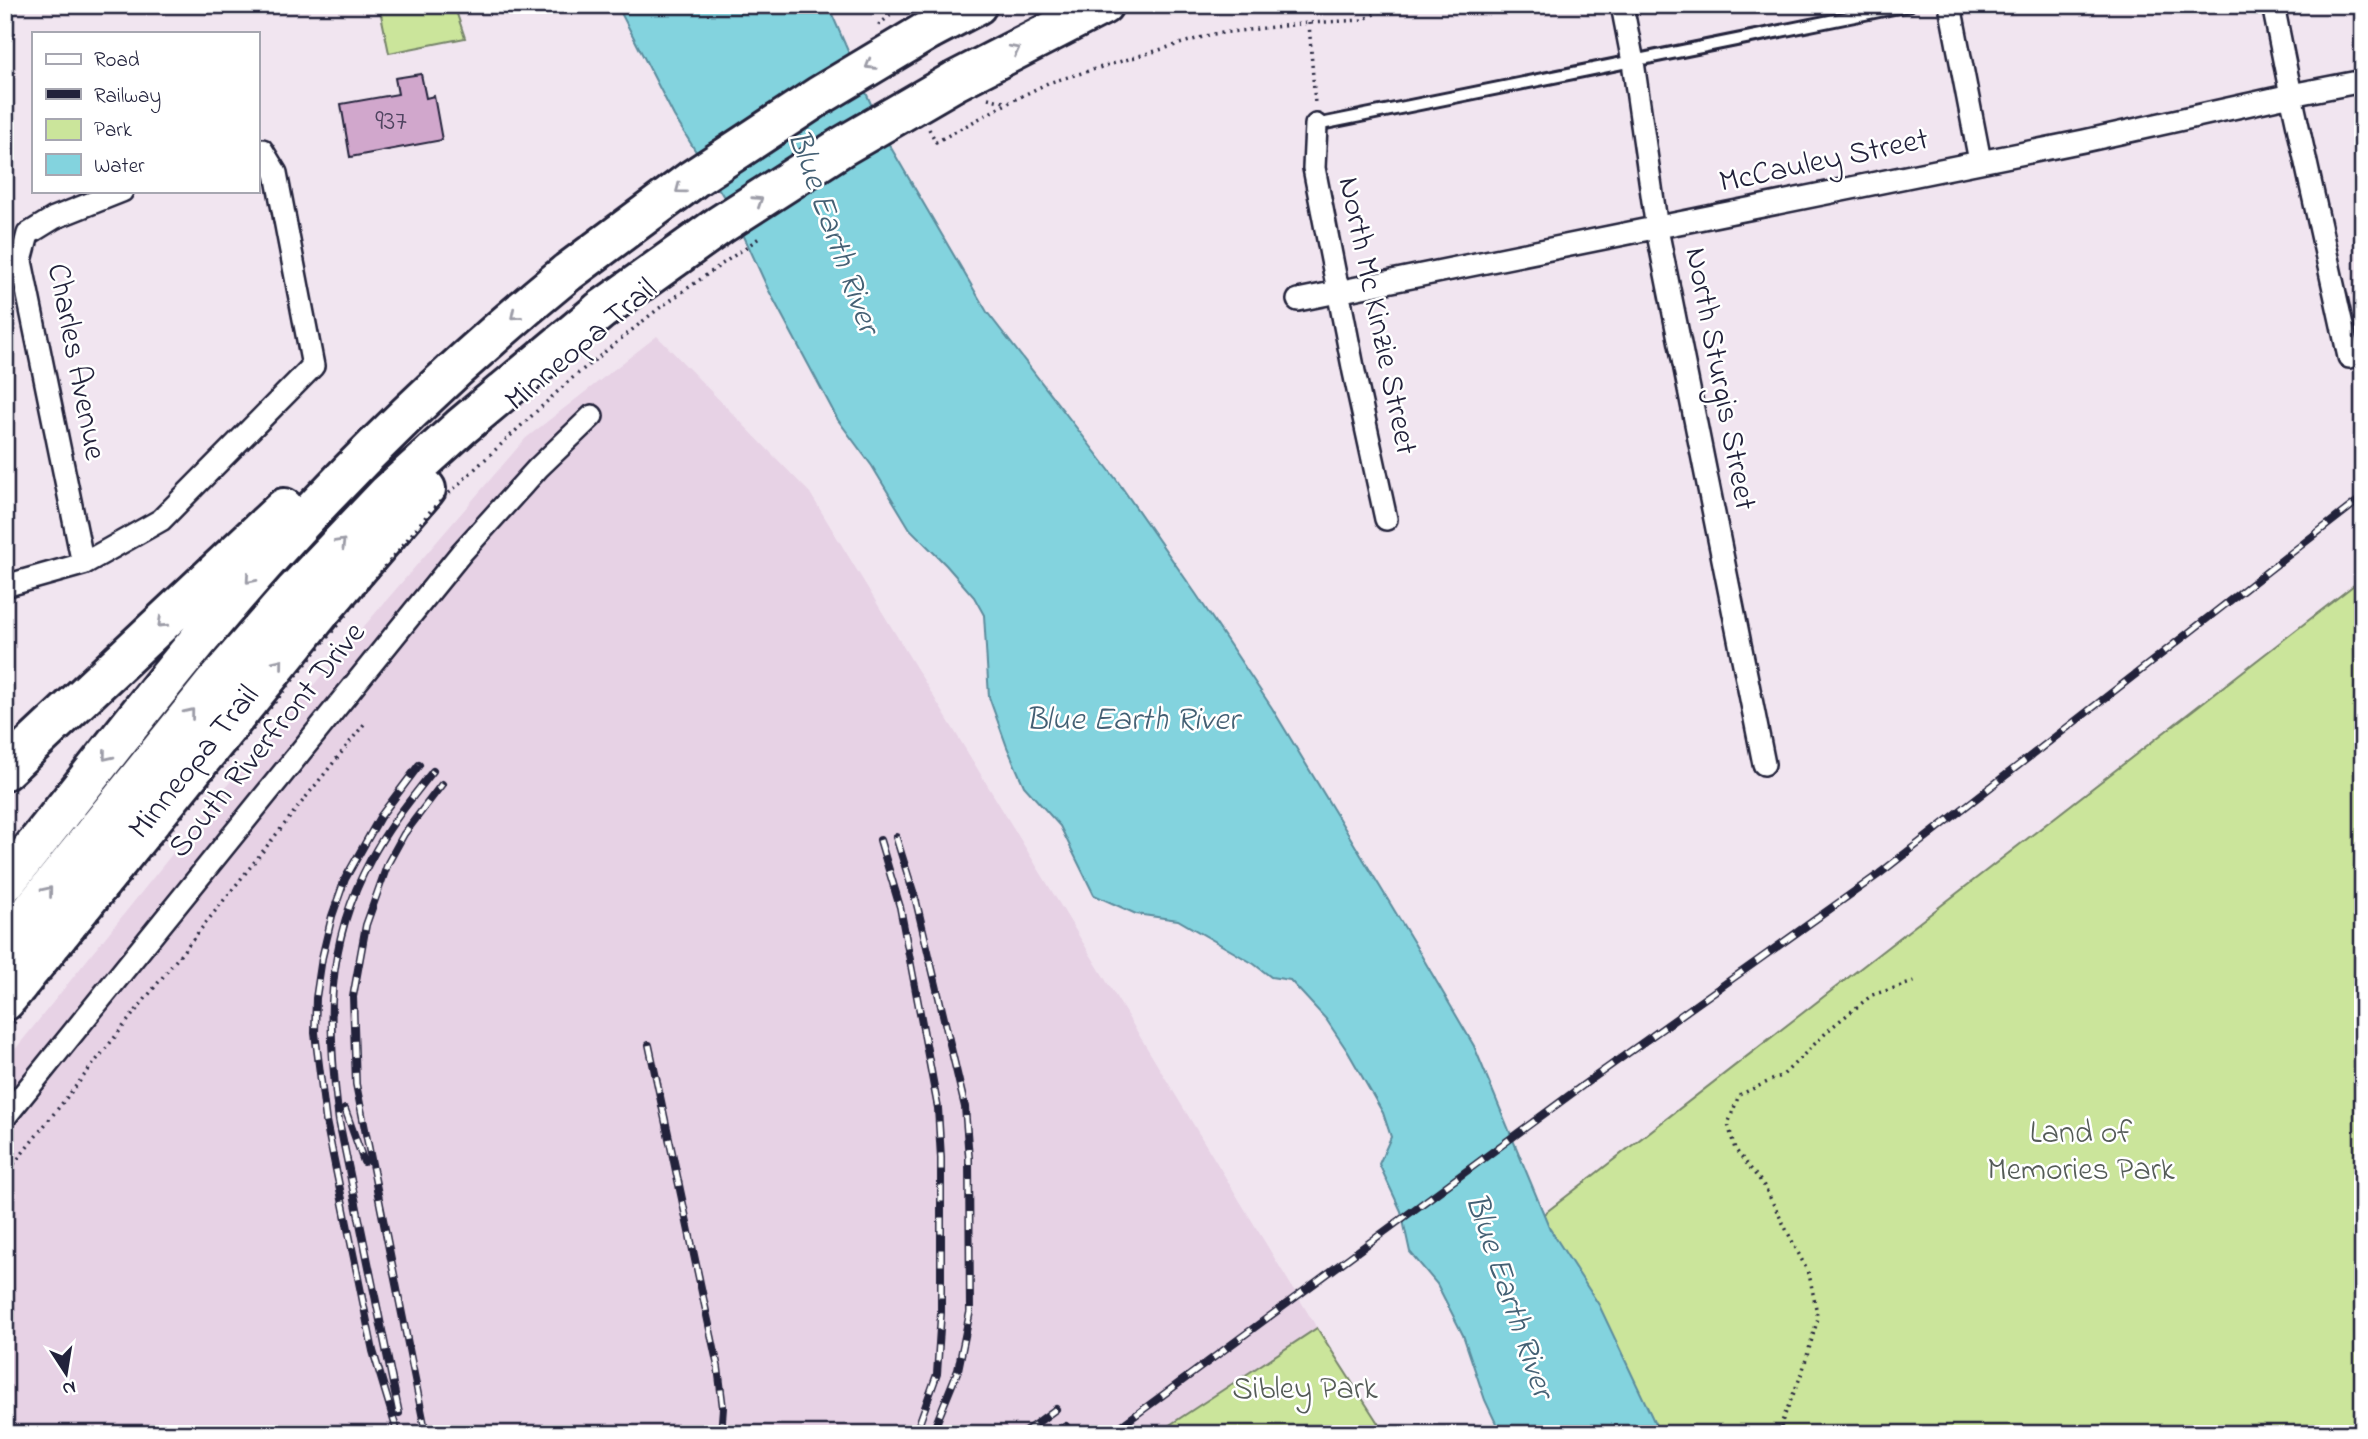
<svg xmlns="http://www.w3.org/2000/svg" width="2368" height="1439" font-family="'Indie Flower',sans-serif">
<rect width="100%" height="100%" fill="#f1e5f0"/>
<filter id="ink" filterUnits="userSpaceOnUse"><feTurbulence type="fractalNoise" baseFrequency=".0143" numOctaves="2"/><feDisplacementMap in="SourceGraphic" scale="14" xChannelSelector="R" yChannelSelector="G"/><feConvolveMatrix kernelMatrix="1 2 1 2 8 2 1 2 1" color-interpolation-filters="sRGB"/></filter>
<g filter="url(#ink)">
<path fill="#e7d2e5" d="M 657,336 L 810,493 L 1317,1328 L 1156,1434 L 5,1434 L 5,1062 L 230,782 L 526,438 Z"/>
<path fill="#cbe59b" stroke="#76846b" stroke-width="2" d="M 379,5 L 454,5 L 465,38 L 389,53 Z
M 2363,578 L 2363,1434 L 1624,1434 L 1527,1227 Z
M 1317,1328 L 1385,1434 L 1156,1434 Z"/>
<path fill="#83d3de" stroke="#5c8c9d" stroke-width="2" d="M 617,5 L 828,5 L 887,141 L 987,312 L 1116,479 L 1196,594 L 1272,708 L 1414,943 L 1474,1046 L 1550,1229 L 1599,1305 L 1660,1434 L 1501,1434 L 1485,1400 L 1463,1335 L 1437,1284 L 1410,1252 L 1401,1211 L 1379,1164 L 1391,1137 L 1383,1113 L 1348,1052 L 1326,1019 L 1290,980 L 1271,977 L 1254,964 L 1178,920 L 1136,914 L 1094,895 L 1060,826 L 1024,786 L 1007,747 L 989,697 L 984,615 L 974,597 L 946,565 L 910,529 L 872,466 L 838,420 L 768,289 L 733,212 L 674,116 Z"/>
<path fill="#d1a7cc" stroke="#22223b" stroke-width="2" d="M 421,74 L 426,98 L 434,96 L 442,140 L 350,157 L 341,104 L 398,94 L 395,78 Z"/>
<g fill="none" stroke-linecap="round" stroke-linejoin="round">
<g stroke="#22223b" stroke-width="16">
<path id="service" d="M 1316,125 L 1909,5"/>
</g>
<g stroke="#22223b" stroke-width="26">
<path id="minor" d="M 1622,5 L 1633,62 L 1657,229 L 1764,764
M 1950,5 L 1980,161
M 2273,5 L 2291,95 L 2349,357
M 1316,125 L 1314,168 L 1354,372 L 1386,519
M 1298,300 L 2084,141 L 2291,95 L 2363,81
M 83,564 L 21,261 L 28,234 L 54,218 L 122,191
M 5,586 L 83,564 L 161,520 L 313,366 L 276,173 L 262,150 L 257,150
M 5,1117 L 462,552 L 538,468 L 592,416"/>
</g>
<g stroke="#22223b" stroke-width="44">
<path id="motorway" d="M 929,30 L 977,5
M 955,81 L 1103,5
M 5,770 L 284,508
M 5,883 C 96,770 183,653 280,546 C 370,446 464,357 568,272
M 5,944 L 214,684 L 295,591 L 387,494 L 461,427 L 601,310
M 5,1001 L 323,609 L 426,489"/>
</g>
<path stroke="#22223b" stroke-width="3.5" stroke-dasharray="2 5" stroke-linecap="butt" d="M 1309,23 L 1315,104
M 878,25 L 904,5
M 988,98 L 1008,103 L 1048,83 L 1213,34 L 1309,23 L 1362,20 L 1393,5
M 929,129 L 936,142 L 1006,104
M 5,1175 L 365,723
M 1783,1434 L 1781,1424 L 1802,1373 L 1818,1318 L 1809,1274 L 1763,1184 L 1735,1149 L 1728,1124 L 1739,1095 L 1783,1075 L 1832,1027 L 1872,995 L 1917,981"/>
<use href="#service" stroke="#fff" stroke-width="10"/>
<use href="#minor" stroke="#fff" stroke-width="21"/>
<use href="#motorway" stroke="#fff" stroke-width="38"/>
<g stroke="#22223b" stroke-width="8">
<path id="rail" d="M 896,837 L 916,901 L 965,1107 L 969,1158 L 970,1312 L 958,1370 L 932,1434
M 880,840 L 900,907 L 938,1108 L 941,1158 L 941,1313 L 937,1374 L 918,1427 L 914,1434
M 649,1045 L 718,1367 L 723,1408 L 721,1434
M 345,1109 L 364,1162
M 399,1413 L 339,1121 C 327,1027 324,945 371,859 C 388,827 411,799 433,771
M 398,1434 L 373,1351 L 326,1121 L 315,1033 L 316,998 L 322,958 L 332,916 L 345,879 L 380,817 L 419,765
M 426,1434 L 356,1084 L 353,997 L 366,925 L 388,863 L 404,834 L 442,784
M 1022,1434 L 1056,1409
M 1055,1434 L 1066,1426
M 1110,1434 L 1586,1083 L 1879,874 L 2363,497"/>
</g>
<use href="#rail" stroke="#fff" stroke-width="5" stroke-dasharray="16" stroke-linecap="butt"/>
<g stroke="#22223b" stroke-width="44" stroke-linecap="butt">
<path id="motorway-bridge" d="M 568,272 L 693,179 L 819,96 L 929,30
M 601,310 L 720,225 L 843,146 L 955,81"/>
</g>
<path stroke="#22223b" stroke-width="3.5" stroke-dasharray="2 5" stroke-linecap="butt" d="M 5,1034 L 432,509 L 570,380 L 658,309 L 762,236"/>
<use href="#motorway-bridge" stroke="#fff" stroke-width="38"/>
</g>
<defs><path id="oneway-chevron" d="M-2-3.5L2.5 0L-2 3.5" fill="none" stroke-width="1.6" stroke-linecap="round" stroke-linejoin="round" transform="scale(1.75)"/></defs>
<g stroke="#9c9ca7">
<use href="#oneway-chevron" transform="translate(1015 50) rotate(-27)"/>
<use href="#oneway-chevron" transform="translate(870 65) rotate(149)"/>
<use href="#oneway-chevron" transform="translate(680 189) rotate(143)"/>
<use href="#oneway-chevron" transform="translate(758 201) rotate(-33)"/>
<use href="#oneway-chevron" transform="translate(515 315) rotate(140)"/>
<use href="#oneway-chevron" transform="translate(341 543) rotate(-46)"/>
<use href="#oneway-chevron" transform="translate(250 579) rotate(131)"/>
<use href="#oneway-chevron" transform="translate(162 623) rotate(137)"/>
<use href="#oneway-chevron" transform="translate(279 663) rotate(-51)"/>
<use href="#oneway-chevron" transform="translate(190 713) rotate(-51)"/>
<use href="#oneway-chevron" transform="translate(107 756) rotate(129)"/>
<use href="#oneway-chevron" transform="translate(48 891) rotate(-51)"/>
</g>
</g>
<g text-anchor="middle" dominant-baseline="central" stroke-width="5" stroke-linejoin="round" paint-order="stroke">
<g font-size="28" fill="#4e435f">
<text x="391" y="122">937</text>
</g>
<g font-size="32" fill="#22223b" stroke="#fff">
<text transform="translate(1824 162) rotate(-12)">McCauley Street</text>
<text transform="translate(1376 316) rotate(78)">North Mc Kinzie Street</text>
<text transform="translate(582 346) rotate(-40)">Minneopa Trail</text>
<text transform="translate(75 362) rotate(79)">Charles Avenue</text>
<text transform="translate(1719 379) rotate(79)">North Sturgis Street</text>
<text transform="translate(268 741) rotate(-51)">South Riverfront Drive</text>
<text transform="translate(195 763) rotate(-51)">Minneopa Trail</text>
</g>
<g font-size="32" fill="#555c58" stroke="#fff">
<text x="2081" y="1134">Land of<tspan x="2081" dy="37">Memories Park</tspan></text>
<text x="1305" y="1390">Sibley Park</text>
</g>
<g font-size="33" font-style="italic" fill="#446074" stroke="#fff">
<text transform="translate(832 232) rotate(70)">Blue Earth River</text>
<text x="1132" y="721">Blue Earth River</text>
<text transform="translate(1508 1296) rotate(71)">Blue Earth River</text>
</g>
</g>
<rect width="2368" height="1439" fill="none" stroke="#fff" stroke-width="28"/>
<rect x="14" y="14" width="2340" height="1411" fill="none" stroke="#22223b" stroke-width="2.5" filter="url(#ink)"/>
<rect x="32" y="32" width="228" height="161" fill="#ffffff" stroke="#a7a7b1" stroke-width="2"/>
<rect x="46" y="54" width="35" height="10" fill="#ffffff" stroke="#a7a7b1" stroke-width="2"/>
<text x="94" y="66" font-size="21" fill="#22223b">Road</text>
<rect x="46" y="89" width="35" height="10" fill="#22223b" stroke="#a7a7b1" stroke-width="2"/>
<text x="94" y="102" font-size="21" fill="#22223b">Railway</text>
<rect x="46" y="119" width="35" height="21" fill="#cbe59b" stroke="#a7a7b1" stroke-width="2"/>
<text x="94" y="136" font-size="21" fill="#22223b">Park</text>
<rect x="46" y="154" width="35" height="21" fill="#83d3de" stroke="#a7a7b1" stroke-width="2"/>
<text x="94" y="172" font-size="21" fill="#22223b">Water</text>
<g transform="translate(66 1373) rotate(168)" stroke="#ffffff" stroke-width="5" paint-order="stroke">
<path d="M0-5L12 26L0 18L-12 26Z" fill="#22223b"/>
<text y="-10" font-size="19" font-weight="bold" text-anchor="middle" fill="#22223b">N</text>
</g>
</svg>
